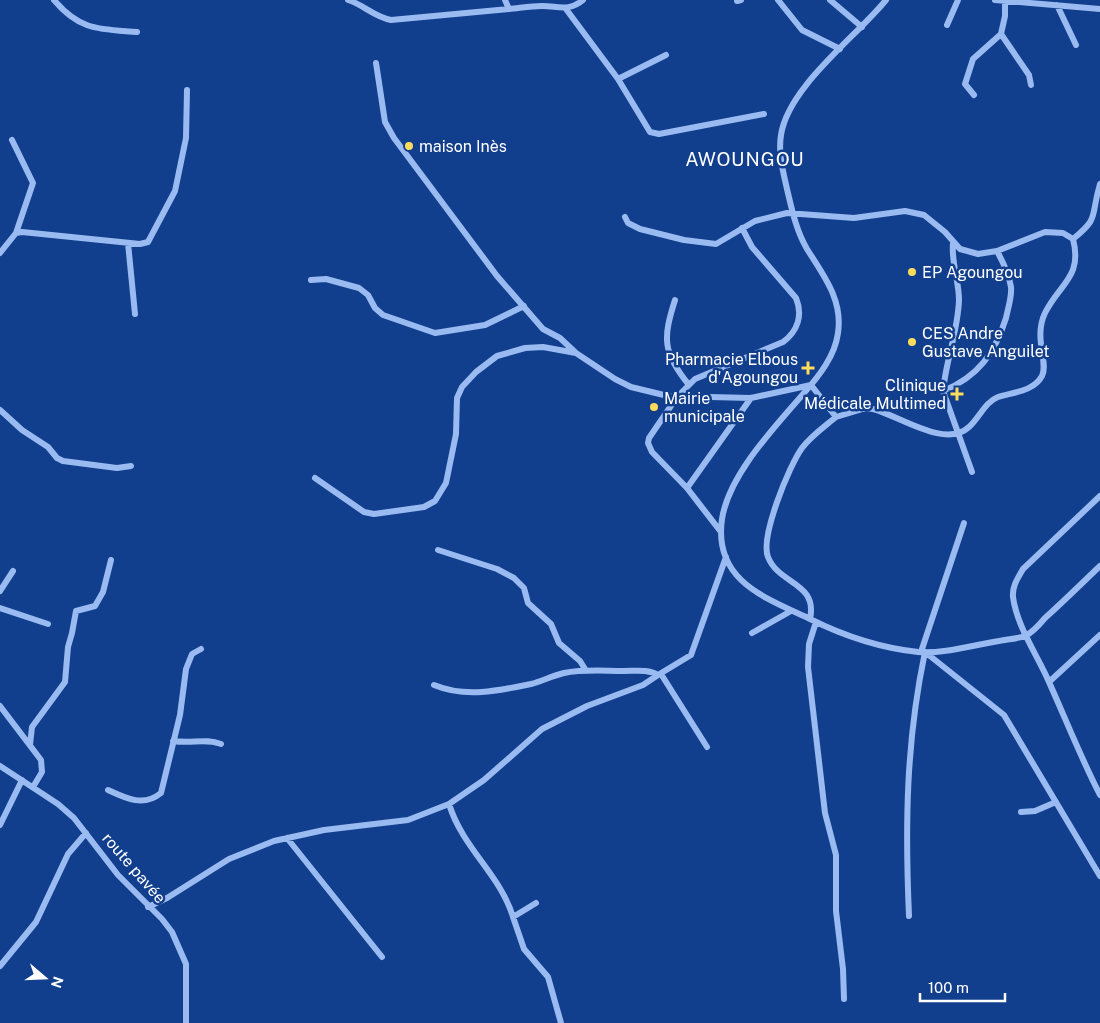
<svg xmlns="http://www.w3.org/2000/svg" width="1100" height="1023" font-family="'Public Sans',sans-serif">
<rect width="100%" height="100%" fill="#123f8d"/>
<g fill="none" stroke-linecap="round" stroke-linejoin="round">
<path stroke="#9abbf1" stroke-width="6" d="M 54,0 C 80,31 100,29 137,32
M 348,0 C 364,5 374,17 391,20 L 509,9
M 505,0 L 509,9 C 520,8 531,6 542,6 C 558,6 569,12 583,0
M 778,0 L 802,30 L 840,49
M 830,0 L 862,27
M 886,0 C 856,37 788,87 781,135 C 778,153 783,171 787,189 C 792,210 796,230 807,249 C 824,276 843,300 838,333 C 835,356 819,376 804,393 C 775,427 729,474 722,519 C 713,581 766,598 810,619 C 844,636 881,648 918,652 C 944,654 973,645 999,641 C 1007,639 1017,639 1025,636 C 1032,633 1040,624 1045,618 C 1064,601 1082,583 1100,566
M 995,0 L 1100,9
M 737,1 L 741,0
M 1005,1 L 1005,16 L 1001,34 L 1029,75 L 1031,85
M 1057,5 L 1076,45
M 566,9 L 618,79 L 650,132 L 659,134 L 764,114
M 947,25 L 958,0
M 376,63 L 385,122 L 394,138 L 497,276 L 543,329 L 560,338 L 576,353 L 615,379 L 631,387 L 668,396 L 751,398 L 811,385 L 836,417 L 866,408 L 873,409 C 900,416 945,449 969,427 C 980,417 985,402 998,397 C 1013,392 1033,392 1042,376 C 1049,363 1033,338 1045,313 C 1059,284 1083,277 1073,239 L 1063,233 L 1045,232 L 997,251 L 978,254 L 960,249 L 945,232 L 924,215 L 905,211 L 854,218 L 787,213 L 755,221 L 716,244 L 684,240 L 640,229 L 628,223 L 625,217
M 618,79 L 666,55
M 974,95 L 965,84 L 973,59 L 1001,34
M 12,140 L 33,183 L 16,233
M 1073,239 C 1100,217 1090,218 1100,184
M 128,243 L 135,314
M 0,253 L 16,233 L 22,232 L 140,244 L 148,242 L 175,191 L 186,138 L 187,90
M 311,280 L 326,279 L 359,288 L 368,295 L 375,308 L 383,315 L 435,333 L 485,325 L 524,306
M 675,300 C 663,338 662,352 689,385
M 943,391 C 946,360 958,331 959,300 C 959,281 951,262 953,243
M 0,410 L 22,430 L 48,447 L 57,458 L 63,461 L 117,468 L 131,466
M 972,472 L 943,391 C 978,377 995,353 1006,318 C 1008,308 1012,297 1011,287 C 1009,274 1003,262 997,251
M 315,478 L 364,512 L 374,514 L 424,507 L 435,501 L 446,483 L 456,434 L 457,398 L 462,387 L 476,372 L 497,356 L 525,348 L 543,347 L 576,353
M 687,488 L 751,398
M 1100,496 L 1023,569 C 1018,578 1012,586 1013,597 C 1017,627 1038,656 1049,682 C 1066,720 1081,758 1100,795
M 721,532 L 687,488 L 652,452 L 648,443 L 649,438 L 677,397 L 695,379 L 783,342 C 798,331 803,315 796,298 L 752,247 L 742,228
M 438,550 L 497,569 L 514,578 L 524,588 L 528,603 L 551,624 L 559,643 L 580,661 L 585,669
M 0,591 L 13,571
M 0,608 L 48,624
M 810,619 C 818,582 779,585 768,557 C 760,537 789,466 802,448 C 811,436 824,427 836,417
M 816,622 L 809,644 L 808,667 L 825,813 L 836,855 L 836,911 L 843,969 L 844,999
M 752,633 L 791,611
M 921,652 L 964,523
M 661,674 L 707,747
M 1049,682 L 1100,635
M 434,685 C 465,698 498,691 531,684 C 542,681 552,676 564,673 C 584,669 603,671 624,671 C 636,671 648,669 658,675 L 691,655 L 726,557
M 0,706 L 41,760 L 42,772 L 33,787
M 173,741 C 192,744 205,738 221,744
M 30,745 L 32,727 L 65,682 L 68,647 L 72,633 L 76,611 L 95,606 L 103,592 L 111,560
M 0,766 L 58,804 L 74,818 L 118,875 L 162,919 L 172,932 L 186,964 L 186,1023
M 108,790 C 127,799 144,807 161,793 L 180,715 L 186,669 L 192,654 L 201,649
M 449,804 C 463,849 500,874 513,917 L 536,903
M 1021,812 L 1035,811 L 1056,802
M 0,825 L 22,780
M 287,838 L 382,957
M 148,907 L 167,898 L 229,859 L 274,841 L 324,830 L 408,820 L 449,804 L 484,780 L 542,729 L 587,706 L 643,685 L 658,675
M 909,916 C 905,825 906,742 925,652 L 1004,715 L 1100,876
M 513,917 L 524,949 L 548,977 L 561,1023
M 0,966 L 36,922 L 68,854 L 86,833"/>
</g>
<g fill="#ffdc5b" stroke="#123f8d" stroke-width="2">
<circle cx="409" cy="146" r="5"/>
<circle cx="912" cy="272" r="5"/>
<circle cx="912" cy="342" r="5"/>
<path d="M805.5 360.5h5v5h5v5h-5v5h-5v-5h-5v-5h5z"/>
<path d="M954.5 386.5h5v5h5v5h-5v5h-5v-5h-5v-5h5z"/>
<circle cx="654" cy="407" r="5"/>
</g>
<g text-anchor="middle" dominant-baseline="central" stroke-width="5" stroke-linejoin="round" paint-order="stroke">
<g font-size="16" fill="#fff" stroke="#123f8d" text-anchor="start">
<text x="419" y="146">maison Inès</text>
<text x="922" y="272">EP Agoungou</text>
<text x="922" y="333">CES Andre<tspan x="922" dy="18">Gustave Anguilet</tspan></text>
<text x="798" y="359" text-anchor="end">Pharmacie Elbous<tspan x="798" dy="18">d'Agoungou</tspan></text>
<text x="946" y="385" text-anchor="end">Clinique<tspan x="946" dy="18">Médicale Multimed</tspan></text>
<text x="664" y="398">Mairie<tspan x="664" dy="18">municipale</tspan></text>
</g>
<g font-size="16" fill="#fff" stroke="#123f8d">
<text transform="translate(134 868) rotate(49)">route pavée</text>
</g>
<g font-size="19" letter-spacing="1" fill="#fff" stroke="#123f8d">
<text x="745" y="159">AWOUNGOU</text>
</g>
</g>
<g transform="translate(45 978) rotate(109)" stroke="#123f8d" stroke-width="4" paint-order="stroke">
<path d="M0-4L9 19L0 12L-9 19Z" fill="#ffffff"/>
<text y="-8" font-size="14" font-weight="bold" text-anchor="middle" fill="#ffffff">N</text>
</g>
<path d="M920 993v8h85v-8" fill="none" stroke="#ffffff" stroke-width="2.5"/>
<text x="928" y="993" font-size="15" fill="#ffffff" stroke="#123f8d" stroke-width="4" paint-order="stroke">100 m</text>
</svg>
